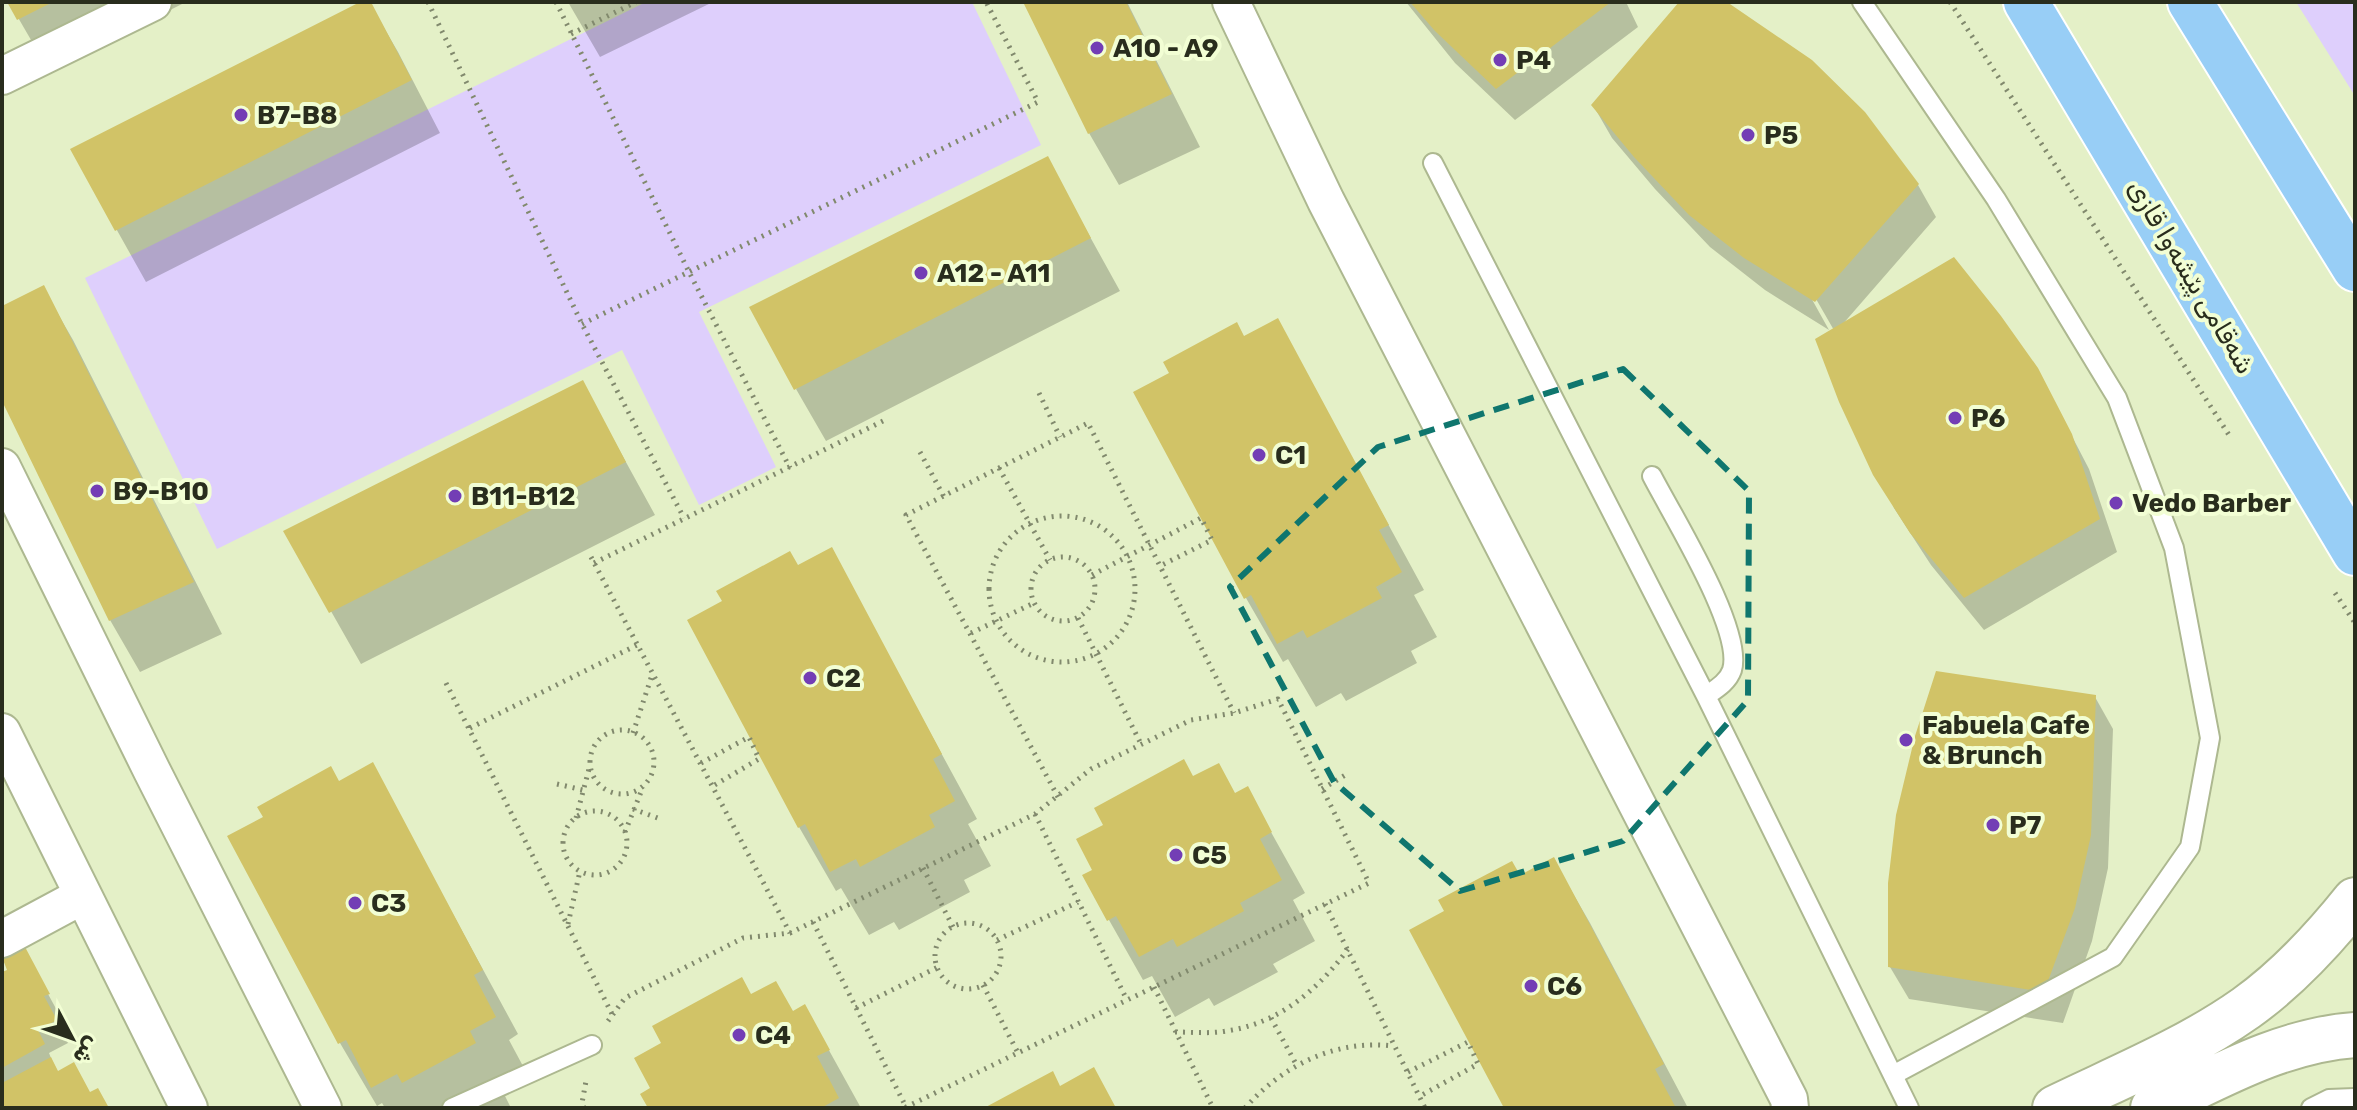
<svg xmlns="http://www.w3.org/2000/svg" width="2357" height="1110" font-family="Rubik,Vazirmatn,sans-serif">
<rect width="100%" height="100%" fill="#e4f0c7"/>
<path fill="#decffc" d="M 646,2 L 972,2 L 1041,145 L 699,312 L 776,467 L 699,505 L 622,350 L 217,549 L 85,278 Z
M 2296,2 L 2355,2 L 2355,96 Z"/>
<path fill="#0003" d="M 9,2 L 186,2 L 49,71 Z
M 365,2 L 369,2 L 398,52 L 440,133 L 146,282 L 72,150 Z
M 568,2 L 713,2 L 600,57 Z
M 1025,2 L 1127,2 L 1200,147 L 1119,185 L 1089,133 Z
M 1406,2 L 1626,2 L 1638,27 L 1515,120 L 1455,63 Z
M 1681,2 L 1723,2 L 1918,185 L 1936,217 L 1842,325 L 2037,369 L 2089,469 L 2117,552 L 1984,630 L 1931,565 L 1894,508 L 1835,332 L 1812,292 L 1809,294 L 1829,330 L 1765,290 L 1710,247 L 1655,189 L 1612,138 L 1593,105 Z
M 1047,159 L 1120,291 L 826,441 L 796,389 Z
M 43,288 L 73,340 L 222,634 L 140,672 L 110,620 L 2,396 L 2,308 Z
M 1277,320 L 1424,590 L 1414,595 L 1437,637 L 1411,651 L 1417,663 L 1346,701 L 1341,693 L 1316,707 L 1288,659 L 1283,662 L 1246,598 L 1136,392 Z
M 582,382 L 655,515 L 361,664 L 286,532 Z
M 831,550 L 977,819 L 968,824 L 991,866 L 964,880 L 970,892 L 899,930 L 894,922 L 869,935 L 841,888 L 836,891 L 799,827 L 798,567 Z
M 2095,697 L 2113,729 L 2108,868 L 2092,941 L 2063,1023 L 1909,999 L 1890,967 Z
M 372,765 L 518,1034 L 509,1040 L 531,1081 L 505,1096 L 511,1108 L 385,1108 L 382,1103 L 377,1106 L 340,1043 L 339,783 Z
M 1193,779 L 1235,795 L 1247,789 L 1305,893 L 1293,900 L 1315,941 L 1273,964 L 1278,972 L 1214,1006 L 1209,998 L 1175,1017 L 1152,976 L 1143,980 L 1109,920 L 1095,871 Z
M 1553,859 L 1590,923 L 1688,1108 L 1506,1108 L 1520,877 Z
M 23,948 L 60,1016 L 54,1019 L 68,1043 L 49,1053 L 55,1068 L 58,1073 L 107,1108 L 5,1108 L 2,1102 L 2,975 L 9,971 L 3,959 Z
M 750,997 L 793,1013 L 805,1007 L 861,1108 L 650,1108 L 653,1089 Z"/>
<path fill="#d1c367" d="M 7,2 L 53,2 L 17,20 Z
M 360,2 L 371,2 L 412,80 L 115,231 L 70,149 Z
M 1023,2 L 1126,2 L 1172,94 L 1088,134 Z
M 1410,2 L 1611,2 L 1496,89 L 1435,31 Z
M 1679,2 L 1727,2 L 1812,60 L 1865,112 L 1919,184 L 1815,302 L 1744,258 L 1689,215 L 1634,157 L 1591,105 Z
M 1048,156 L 1091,238 L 794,390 L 749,307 Z
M 1954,257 L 2001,316 L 2038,368 L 2072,434 L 2100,519 L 1964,598 L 1910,533 L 1873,475 L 1839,402 L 1815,339 Z
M 44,285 L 194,582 L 109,621 L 2,401 L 2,306 Z
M 1278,318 L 1389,525 L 1379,530 L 1402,572 L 1376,587 L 1382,598 L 1307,638 L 1303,630 L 1277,644 L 1251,595 L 1244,599 L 1133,392 L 1169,373 L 1163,362 L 1237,322 L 1244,336 Z
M 583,380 L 626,462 L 329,613 L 283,531 Z
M 832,547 L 942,754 L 933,759 L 955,801 L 929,815 L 935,827 L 860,867 L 856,859 L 830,872 L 805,824 L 798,828 L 687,620 L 722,601 L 716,591 L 790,551 L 798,565 Z
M 1936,671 L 2096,695 L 2091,835 L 2075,908 L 2044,992 L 1888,967 L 1888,883 L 1896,815 L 1915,736 Z
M 1184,759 L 1193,776 L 1219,763 L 1235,793 L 1248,786 L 1272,832 L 1260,839 L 1282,880 L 1240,903 L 1244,911 L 1177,947 L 1173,939 L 1139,957 L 1116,916 L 1107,921 L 1082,875 L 1092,870 L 1076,839 L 1103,825 L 1094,808 Z
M 373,762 L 483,970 L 474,975 L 496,1017 L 470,1031 L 476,1043 L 402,1083 L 397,1074 L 371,1088 L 346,1040 L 338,1044 L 227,836 L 263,817 L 257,807 L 331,766 L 339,781 Z
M 1554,857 L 1664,1064 L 1655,1069 L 1676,1108 L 1504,1108 L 1409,930 L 1444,911 L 1438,900 L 1512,861 L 1520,875 Z
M 24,945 L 50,994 L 44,996 L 57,1020 L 38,1030 L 45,1044 L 2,1068 L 2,972 L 7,970 L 2,957 Z
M 742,977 L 751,994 L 776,981 L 793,1011 L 805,1004 L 830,1050 L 817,1056 L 839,1098 L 821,1108 L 648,1108 L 640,1094 L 650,1088 L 634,1058 L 661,1043 L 652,1026 Z
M 51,1057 L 58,1071 L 74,1062 L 90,1092 L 98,1088 L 109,1108 L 3,1108 L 2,1083 Z
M 1094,1067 L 1116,1108 L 984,1108 L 1053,1071 L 1060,1086 Z"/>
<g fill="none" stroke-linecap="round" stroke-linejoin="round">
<g stroke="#adb890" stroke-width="22">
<path id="service" d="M 1862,2 L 1996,199 L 2117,398 L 2174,548 L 2210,738 L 2190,847 L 2113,957 L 1893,1075
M 1433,163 L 1706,696 L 1909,1108
M 1652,476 C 1672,515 1744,630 1732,670 C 1728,682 1716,689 1706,696
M 452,1108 L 592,1045
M 2311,1108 L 2329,1099 L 2355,1098"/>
</g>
<g stroke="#adb890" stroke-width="40">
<path id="minor" d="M 1231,2 L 1326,201 L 1789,1099 L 1790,1108
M 2,76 L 153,2
M 2,467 L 152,771 L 323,1108
M 2,732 L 189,1108
M 2,939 L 82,896"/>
</g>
<g stroke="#adb890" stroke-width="48">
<path id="tertiary" d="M 2055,1108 C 2119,1077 2188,1049 2246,1008 C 2288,978 2323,940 2355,900
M 2153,1108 C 2218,1077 2282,1040 2355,1035"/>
</g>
<g stroke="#fff" stroke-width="48">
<path id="trunk" d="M 2026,2 L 2355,553
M 2190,2 L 2355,269"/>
</g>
<path stroke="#81896d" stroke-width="5" stroke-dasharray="2 6" stroke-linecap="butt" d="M 428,2 L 582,324 L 684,518
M 556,2 L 689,272 L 790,468
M 1950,2 L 2229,435
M 571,34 L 636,2
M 582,324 L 1038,102 L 986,2
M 1039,393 L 1060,437
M 920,452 L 944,497
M 999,468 L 1050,560
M989 589a73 73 0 1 1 146 0a73 73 0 1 1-146 0Z
M 591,557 L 790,933
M1031 589a32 32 0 1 1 64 0a32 32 0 1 1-64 0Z
M 594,563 L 885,420
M 1092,575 L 1201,518 L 1212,540 L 1160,566
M 2335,593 L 2355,623
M 1078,618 L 1141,744
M 971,633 L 1034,603
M 446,683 L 612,1014
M 470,728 L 637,645
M590 762a32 32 0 1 1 64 0a32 32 0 1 1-64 0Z
M 633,733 L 652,675
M 701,763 L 749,737 L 759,759 L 713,786
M 557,784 L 583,790
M 1322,789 L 1347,774
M 1058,797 L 906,515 L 1088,423 L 1234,713
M 633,809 L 663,820
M563 843a32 32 0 1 1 64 0a32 32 0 1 1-64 0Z
M 1035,814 L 1127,1000
M 576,818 L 589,769
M 625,832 L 643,787
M 923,868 L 953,927
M 1325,904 L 1425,1108
M 813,922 L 906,1107
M935 956a33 33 0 1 1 66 0a33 33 0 1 1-66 0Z
M 568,924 L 580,871
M 997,940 L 1078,902
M 983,985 L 1018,1053
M 1154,987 L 1213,1108
M 856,1008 L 938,967
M 1271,1018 L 1296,1064
M 608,1021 L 625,998 L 743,938 L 790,933 L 1035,814 L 1091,769 L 1191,720 L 1234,713 L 1278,699 L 1369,883 L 904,1108
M 1175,1032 C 1192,1032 1209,1034 1226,1031 C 1278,1024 1318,990 1348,949
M 1408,1072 L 1468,1042 L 1478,1064 L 1420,1096
M 584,1108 L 582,1103 L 586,1081
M 1245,1108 C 1283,1065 1336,1039 1394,1046"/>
<use href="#service" stroke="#fff" stroke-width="18"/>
<use href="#minor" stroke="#fff" stroke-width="36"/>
<use href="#tertiary" stroke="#fff" stroke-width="44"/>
<use href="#trunk" stroke="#98cef6" stroke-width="44"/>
</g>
<path fill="none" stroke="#0f766e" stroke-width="6" stroke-dasharray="16 10" stroke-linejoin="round" d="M 1623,369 L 1749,491 L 1748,700 L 1623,841 L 1460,891 L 1334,782 L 1230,587 L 1378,447 Z"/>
<g fill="#733eb5" stroke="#f2fed4" stroke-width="3">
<circle cx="1097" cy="48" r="8"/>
<circle cx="1500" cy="60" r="8"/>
<circle cx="241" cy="115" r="8"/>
<circle cx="1748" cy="135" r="8"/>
<circle cx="921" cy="273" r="8"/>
<circle cx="1955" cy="418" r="8"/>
<circle cx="1259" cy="455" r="8"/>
<circle cx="97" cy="491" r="8"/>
<circle cx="455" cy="496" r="8"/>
<circle cx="2116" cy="503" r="8"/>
<circle cx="810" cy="678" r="8"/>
<circle cx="1906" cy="740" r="8"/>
<circle cx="1993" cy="825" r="8"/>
<circle cx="1176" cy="855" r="8"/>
<circle cx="355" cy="903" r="8"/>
<circle cx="1531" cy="986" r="8"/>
<circle cx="739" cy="1035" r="8"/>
</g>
<g text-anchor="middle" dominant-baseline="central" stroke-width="8" stroke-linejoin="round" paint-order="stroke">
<g font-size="26" font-weight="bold" fill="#292d1d" stroke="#f2fed4" text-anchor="start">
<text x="1113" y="48">A10 - A9</text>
<text x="1516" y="60">P4</text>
<text x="257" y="115">B7-B8</text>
<text x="1764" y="135">P5</text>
<text x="937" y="273">A12 - A11</text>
<text x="1971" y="418">P6</text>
<text x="1275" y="455">C1</text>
<text x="113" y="491">B9-B10</text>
<text x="471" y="496">B11-B12</text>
<text x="2132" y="503">Vedo Barber</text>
<text x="826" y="678">C2</text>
<text x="1922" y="725">Fabuela Cafe<tspan x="1922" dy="30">&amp; Brunch</tspan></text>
<text x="2009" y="825">P7</text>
<text x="1192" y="855">C5</text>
<text x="371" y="903">C3</text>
<text x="1547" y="986">C6</text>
<text x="755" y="1035">C4</text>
</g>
<g font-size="26" fill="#292d1d" stroke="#f2fed4">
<text transform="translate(2191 277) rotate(59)">شەقامی پێشەوا قازی</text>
</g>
</g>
<rect width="2357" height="1110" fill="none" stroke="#292d1d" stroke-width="8"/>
<g transform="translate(72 1038) rotate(131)" stroke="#f2fed4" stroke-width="6" paint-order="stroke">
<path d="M0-6L14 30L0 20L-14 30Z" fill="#292d1d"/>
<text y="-12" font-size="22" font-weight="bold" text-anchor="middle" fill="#292d1d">ش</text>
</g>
</svg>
